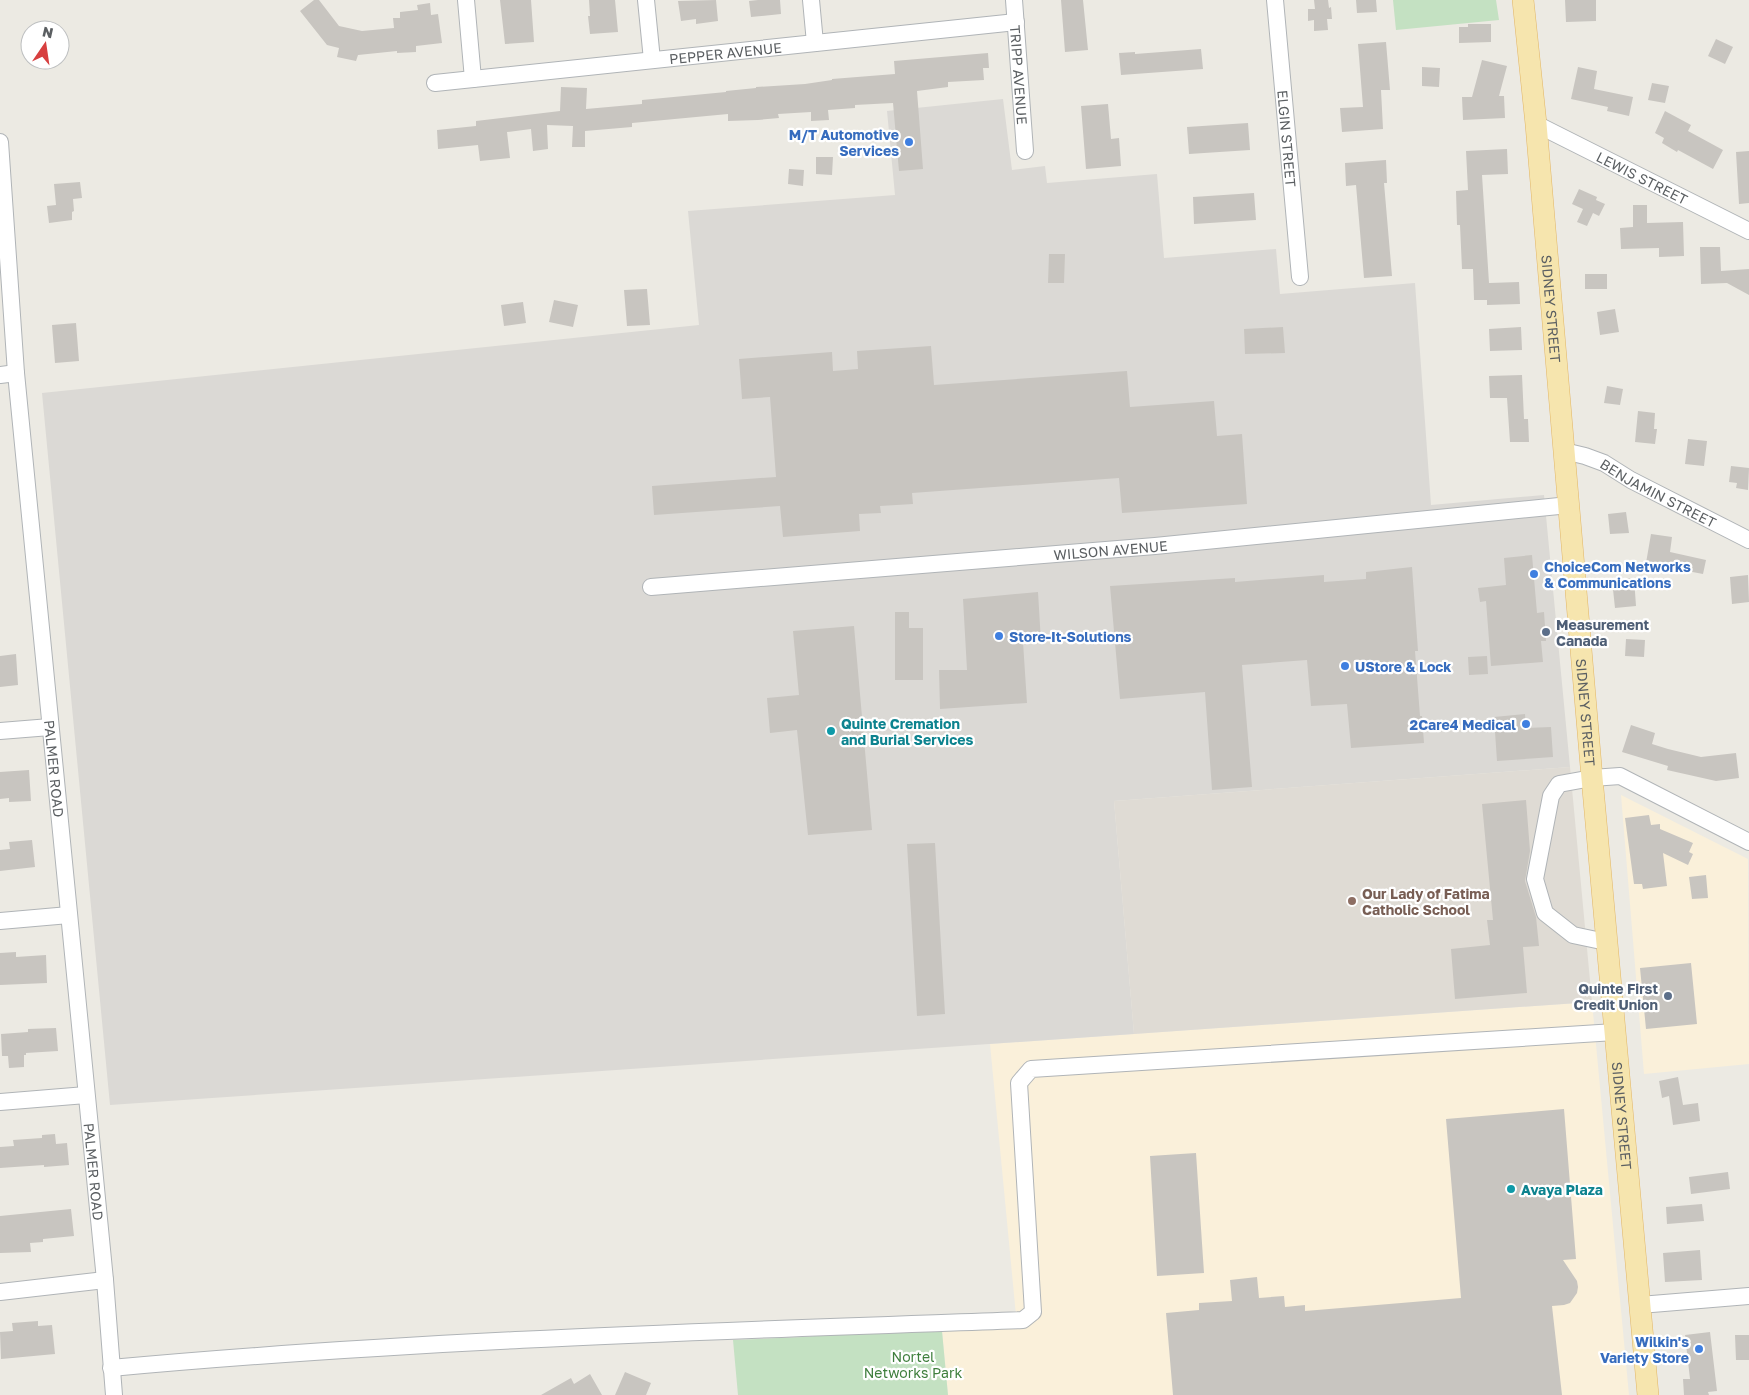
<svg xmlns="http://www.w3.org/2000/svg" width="1749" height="1395" font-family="'Golos Text',sans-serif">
<rect width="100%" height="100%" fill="#eceae3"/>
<path fill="#faf0da" d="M 1621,795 L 1748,859 L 1749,1064 L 1644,1074 Z
M 1592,1002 L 1629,1395 L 948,1395 L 942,1331 L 1017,1326 L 990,1044 Z"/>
<path fill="#dbd9d5" d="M 1003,99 L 1012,170 L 1045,166 L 1047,183 L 1157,174 L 1164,258 L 1276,249 L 1280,294 L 1415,283 L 1431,505 L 1544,495 L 1570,767 L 1114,801 L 1134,1034 L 110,1105 L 42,393 L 699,325 L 688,211 L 895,195 L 887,111 Z"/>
<path fill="#dfdbd4" d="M 1570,767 L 1592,1002 L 1134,1034 L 1114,801 Z"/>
<path fill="#c4e1c2" d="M 1393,0 L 1496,0 L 1499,20 L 1396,30 Z
M 872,1331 L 873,1334 L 942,1331 L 948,1395 L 738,1395 L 733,1340 L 803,1337 Z"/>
<path fill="#c8c5c0" d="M 314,0 L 319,0 L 339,26 L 362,31 L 394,28 L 393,18 L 400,18 L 400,12 L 418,10 L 417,5 L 430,3 L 431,15 L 438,14 L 442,43 L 416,46 L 416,52 L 397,53 L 397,51 L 358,55 L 356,61 L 337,57 L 339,48 L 327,45 L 300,11 Z
M 500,0 L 531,0 L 534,42 L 505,44 Z
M 589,0 L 615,0 L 618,32 L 590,34 L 588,16 L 590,16 Z
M 716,0 L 718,21 L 696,24 L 696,19 L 681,21 L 678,1 Z
M 758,0 L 780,0 L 781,14 L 751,17 L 749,1 Z
M 1061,0 L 1083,0 L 1088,50 L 1065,52 Z
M 1314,0 L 1328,0 L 1329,8 L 1331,7 L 1332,19 L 1327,19 L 1328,30 L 1314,31 L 1314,20 L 1308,21 L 1308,9 L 1315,9 Z
M 1356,0 L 1376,0 L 1377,12 L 1357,13 Z
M 1565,0 L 1596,0 L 1596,21 L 1566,22 Z
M 1468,24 L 1491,24 L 1491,42 L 1459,43 L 1459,27 L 1468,27 Z
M 1716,39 L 1733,47 L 1725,64 L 1708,56 Z
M 1386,42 L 1390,90 L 1381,90 L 1383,129 L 1342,132 L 1340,108 L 1363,107 L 1358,44 Z
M 1201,49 L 1203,69 L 1121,75 L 1119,53 L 1135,52 L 1135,54 Z
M 988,53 L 989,68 L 983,68 L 984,80 L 948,82 L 948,87 L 917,91 L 923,169 L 899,171 L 893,103 L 855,105 L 855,108 L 828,110 L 829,120 L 811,121 L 811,112 L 778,114 L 779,118 L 758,120 L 728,121 L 728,114 L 632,123 L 632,127 L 585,131 L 585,147 L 572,147 L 573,126 L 547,125 L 548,149 L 533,151 L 531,129 L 507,132 L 510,158 L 480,161 L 478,145 L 438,149 L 437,130 L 476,126 L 476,121 L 560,111 L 561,87 L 587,88 L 586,109 L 642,104 L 642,100 L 726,92 L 726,91 L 756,88 L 756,87 L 805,84 L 832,80 L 832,79 L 895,74 L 894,61 Z
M 1482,60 L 1507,66 L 1499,96 L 1504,96 L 1505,118 L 1463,120 L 1462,97 L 1472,97 Z
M 1422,67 L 1440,68 L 1439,87 L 1422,86 Z
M 1578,67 L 1597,71 L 1594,89 L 1633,97 L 1629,116 L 1607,111 L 1608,107 L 1571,99 Z
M 1652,83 L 1669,86 L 1665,103 L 1648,100 Z
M 1108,104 L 1111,139 L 1119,138 L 1121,166 L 1086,169 L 1081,106 Z
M 1665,111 L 1691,125 L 1688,131 L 1723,150 L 1713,169 L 1678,150 L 1677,152 L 1662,143 L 1664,138 L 1655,133 Z
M 1248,123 L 1250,150 L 1189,154 L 1187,127 Z
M 1507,149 L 1508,174 L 1482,175 L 1489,283 L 1519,282 L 1520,304 L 1487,305 L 1487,300 L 1474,300 L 1473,269 L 1462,269 L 1460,225 L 1457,225 L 1456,191 L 1468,190 L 1466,151 Z
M 1749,151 L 1749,203 L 1739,204 L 1736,152 Z
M 816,157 L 833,157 L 832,175 L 816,174 Z
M 1386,160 L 1387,183 L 1384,183 L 1392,276 L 1364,278 L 1356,185 L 1346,186 L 1345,163 Z
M 789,169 L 804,170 L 803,186 L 788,184 Z
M 80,182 L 82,198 L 73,199 L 74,211 L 72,212 L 72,220 L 49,223 L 47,206 L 56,205 L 54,184 Z
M 1579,189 L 1597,197 L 1596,200 L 1605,204 L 1599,216 L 1593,213 L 1587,226 L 1577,222 L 1583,209 L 1572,204 Z
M 1254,193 L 1256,220 L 1194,224 L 1193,197 Z
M 1633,205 L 1647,205 L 1647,223 L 1683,222 L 1684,256 L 1659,257 L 1659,248 L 1621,249 L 1620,228 L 1633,227 Z
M 1700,247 L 1720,247 L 1721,271 L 1749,269 L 1749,295 L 1727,283 L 1701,284 Z
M 1049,254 L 1065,254 L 1064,283 L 1048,283 Z
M 1585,274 L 1607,274 L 1607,289 L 1585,289 Z
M 647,289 L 650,325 L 627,326 L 624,290 Z
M 554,300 L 578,305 L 573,327 L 549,322 Z
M 523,302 L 526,323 L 504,326 L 501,305 Z
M 1615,309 L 1619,332 L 1600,335 L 1597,312 Z
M 76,323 L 79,361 L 55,363 L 52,325 Z
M 1283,327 L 1285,353 L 1245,354 L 1244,329 Z
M 1521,327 L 1522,350 L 1490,351 L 1489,329 Z
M 931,346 L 934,385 L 1127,371 L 1130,407 L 1214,401 L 1217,436 L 1242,434 L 1247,504 L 1122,513 L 1119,478 L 912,493 L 913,504 L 880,506 L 881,513 L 859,514 L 860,531 L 783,537 L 780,506 L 654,515 L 652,486 L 776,477 L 770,397 L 742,399 L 739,359 L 832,352 L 833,371 L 858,369 L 857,351 Z
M 1522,375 L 1524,419 L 1528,419 L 1529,442 L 1510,442 L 1507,398 L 1490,398 L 1489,376 Z
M 1607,386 L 1623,389 L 1620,405 L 1604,403 Z
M 1638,411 L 1655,413 L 1654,429 L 1657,429 L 1655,444 L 1635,442 Z
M 1688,439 L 1707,441 L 1704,466 L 1685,464 Z
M 1731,466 L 1749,468 L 1748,490 L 1736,488 L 1737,483 L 1729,482 Z
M 1626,512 L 1629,533 L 1610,534 L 1608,514 Z
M 1651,534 L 1672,537 L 1670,552 L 1706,560 L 1703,574 L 1646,563 Z
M 1532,555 L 1537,613 L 1544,612 L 1546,641 L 1541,641 L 1543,662 L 1491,666 L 1486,601 L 1480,602 L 1478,588 L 1506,585 L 1504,558 Z
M 1412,567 L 1418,651 L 1415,651 L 1420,716 L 1422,716 L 1424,743 L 1351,748 L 1347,704 L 1311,706 L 1307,660 L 1242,665 L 1252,787 L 1212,790 L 1205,692 L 1120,699 L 1110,586 L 1235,578 L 1235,582 L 1324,575 L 1324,582 L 1366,579 L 1366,572 Z
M 1748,575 L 1749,602 L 1732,604 L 1730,577 Z
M 1634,578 L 1636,606 L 1615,608 L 1612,580 Z
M 1038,592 L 1041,642 L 1023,642 L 1027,703 L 940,709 L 939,670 L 967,670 L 963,599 Z
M 895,612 L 909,612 L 909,628 L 923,628 L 923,680 L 895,680 Z
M 854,626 L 872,830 L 808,835 L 797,730 L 770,733 L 767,698 L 799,695 L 793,631 Z
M 1626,639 L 1645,640 L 1644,657 L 1625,656 Z
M 16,654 L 18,685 L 0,687 L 0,656 Z
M 1487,656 L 1488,674 L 1469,675 L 1468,657 Z
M 1525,714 L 1526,728 L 1551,727 L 1553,757 L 1497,761 L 1494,717 Z
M 1631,725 L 1655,733 L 1652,744 L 1668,749 L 1701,757 L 1736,753 L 1739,778 L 1716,781 L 1667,770 L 1668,766 L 1622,752 Z
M 29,770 L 31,801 L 9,802 L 9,798 L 0,799 L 0,772 Z
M 1526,800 L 1530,851 L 1525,881 L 1536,917 L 1539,946 L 1523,947 L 1527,993 L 1455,999 L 1451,949 L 1490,945 L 1487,920 L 1493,920 L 1482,804 Z
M 1649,815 L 1651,825 L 1660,824 L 1660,829 L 1693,843 L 1689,852 L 1693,854 L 1688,865 L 1663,853 L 1667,886 L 1643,889 L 1642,884 L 1634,884 L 1625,818 Z
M 32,840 L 35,867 L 0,871 L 0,850 L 10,849 L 9,842 Z
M 935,843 L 945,1014 L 917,1016 L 907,844 Z
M 1706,875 L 1708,898 L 1692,899 L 1689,877 Z
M 16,952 L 16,957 L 46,955 L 47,983 L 0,985 L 0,953 Z
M 1691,963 L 1697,1024 L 1646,1029 L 1640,968 Z
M 56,1028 L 58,1051 L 26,1053 L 26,1055 L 24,1055 L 24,1067 L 9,1068 L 8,1056 L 2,1056 L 1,1034 L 28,1032 L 28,1029 Z
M 1678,1077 L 1683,1105 L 1698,1103 L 1700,1121 L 1673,1125 L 1669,1096 L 1662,1098 L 1659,1081 Z
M 1564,1109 L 1576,1259 L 1563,1260 L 1577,1281 L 1578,1287 L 1577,1293 L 1570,1303 L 1564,1305 L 1552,1306 L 1562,1395 L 1173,1395 L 1166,1313 L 1199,1310 L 1199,1303 L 1232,1301 L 1230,1280 L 1257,1277 L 1259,1298 L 1284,1296 L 1285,1307 L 1305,1305 L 1305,1311 L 1461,1298 L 1446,1119 Z
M 55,1134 L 56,1144 L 67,1143 L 69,1165 L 44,1167 L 44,1165 L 0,1168 L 0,1147 L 14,1146 L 13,1140 L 42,1138 L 42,1135 Z
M 1196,1153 L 1204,1273 L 1157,1276 L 1150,1156 Z
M 1728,1172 L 1730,1189 L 1691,1194 L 1689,1177 Z
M 1702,1204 L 1704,1221 L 1667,1224 L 1666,1207 Z
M 71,1209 L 74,1236 L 43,1239 L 43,1242 L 30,1243 L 31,1252 L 0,1253 L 0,1216 Z
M 1700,1250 L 1702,1280 L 1665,1282 L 1663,1253 Z
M 38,1321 L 38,1326 L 52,1325 L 55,1354 L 1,1359 L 0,1332 L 13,1331 L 12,1323 Z
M 1710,1332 L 1717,1391 L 1708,1392 L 1709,1395 L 1684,1395 L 1683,1379 L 1690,1379 L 1685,1335 Z
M 1735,1335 L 1749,1335 L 1749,1360 L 1736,1360 Z
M 625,1372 L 651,1383 L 646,1395 L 615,1395 Z
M 590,1374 L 602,1395 L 541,1395 L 571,1378 L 574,1384 Z"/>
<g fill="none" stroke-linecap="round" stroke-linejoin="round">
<g stroke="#b0b4b7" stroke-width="18">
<g id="minor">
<path d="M 466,0 L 473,79"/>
<path d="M 646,0 L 652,60"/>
<path d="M 811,0 L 815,43"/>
<path id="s1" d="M 1014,0 L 1025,151"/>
<path id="s2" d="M 1275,0 L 1300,277"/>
<path id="s3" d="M 435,83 L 1016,22"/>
<path id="s4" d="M 1536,124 L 1749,231"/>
<path id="s5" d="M 0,142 L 16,373 L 105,1280 L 114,1395"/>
<path d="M 0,375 L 16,373"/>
<path id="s6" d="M 1564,451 L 1585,456 L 1604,463 L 1631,480 L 1749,540"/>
<path id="s7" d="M 651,587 L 1155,546 L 1569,505"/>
<path d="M 0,731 L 50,727"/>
<path d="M 0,921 L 69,915"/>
<path d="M 1606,942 L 1573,935 L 1545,913 L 1535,879 L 1551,796 L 1559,784 L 1592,778 L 1620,776 L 1749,842"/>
<path d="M 0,1102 L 86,1095"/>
<path d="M 0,1292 L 105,1280"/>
<path d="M 1640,1305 L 1749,1296"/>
<path d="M 111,1368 C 414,1340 719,1331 1023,1320 L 1033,1312 L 1019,1083 L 1031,1069 L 1615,1032"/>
</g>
</g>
<g stroke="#e2b666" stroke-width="22">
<g id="major">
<path id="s8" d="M 1523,0 L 1536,124 L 1592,778 L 1648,1395"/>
</g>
</g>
<use href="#minor" stroke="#fff" stroke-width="16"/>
<use href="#major" stroke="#f6e5ae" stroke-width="21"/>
</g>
<g fill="#3f7fe0" stroke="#fff" stroke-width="2">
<circle cx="909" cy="142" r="5"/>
<circle cx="1534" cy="574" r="5"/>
<circle cx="999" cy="636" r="5"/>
<circle cx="1345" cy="666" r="5"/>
<circle cx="1526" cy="724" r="5"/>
<circle cx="1699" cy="1349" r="5"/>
</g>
<g fill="#5c6f8a" stroke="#fff" stroke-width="2">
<circle cx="1546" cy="632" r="5"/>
<circle cx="1668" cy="996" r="5"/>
</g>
<g fill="#0f9aa8" stroke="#fff" stroke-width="2">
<circle cx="831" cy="731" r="5"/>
<circle cx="1511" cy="1189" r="5"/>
</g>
<circle fill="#8d6e63" stroke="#fff" stroke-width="2" cx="1352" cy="901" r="5"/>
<g text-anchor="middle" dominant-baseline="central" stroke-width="4.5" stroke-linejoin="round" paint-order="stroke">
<g font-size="14" fill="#5b5f62" stroke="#fff">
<text stroke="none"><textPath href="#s3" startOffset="292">PEPPER AVENUE</textPath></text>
<text stroke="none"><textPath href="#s1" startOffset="75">TRIPP AVENUE</textPath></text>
<text stroke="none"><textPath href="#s2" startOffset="139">ELGIN STREET</textPath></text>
<text stroke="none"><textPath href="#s4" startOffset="119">LEWIS STREET</textPath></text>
<text stroke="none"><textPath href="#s8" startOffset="310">SIDNEY STREET</textPath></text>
<text stroke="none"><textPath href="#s6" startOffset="104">BENJAMIN STREET</textPath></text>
<text stroke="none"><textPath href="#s7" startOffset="461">WILSON AVENUE</textPath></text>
<text stroke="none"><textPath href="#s8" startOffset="715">SIDNEY STREET</textPath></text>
<text stroke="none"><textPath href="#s5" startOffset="629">PALMER ROAD</textPath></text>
<text stroke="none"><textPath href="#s8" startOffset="1120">SIDNEY STREET</textPath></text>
<text stroke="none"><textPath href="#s5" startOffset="1034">PALMER ROAD</textPath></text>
</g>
<g font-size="14" font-weight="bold" fill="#366cbe" stroke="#fff" text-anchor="end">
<text x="899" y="134">M/T Automotive<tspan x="899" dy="16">Services</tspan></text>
<text x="1544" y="566" text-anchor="start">ChoiceCom Networks<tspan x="1544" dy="16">&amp; Communications</tspan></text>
<text x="1009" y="636" text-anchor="start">Store-It-Solutions</text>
<text x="1355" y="666" text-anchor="start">UStore &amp; Lock</text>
<text x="1516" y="724">2Care4 Medical</text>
<text x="1689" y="1341">Wilkin's<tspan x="1689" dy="16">Variety Store</tspan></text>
</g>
<g font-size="14" font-weight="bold" fill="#4e5e75" stroke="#fff" text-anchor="start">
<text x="1556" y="624">Measurement<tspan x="1556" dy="16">Canada</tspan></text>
<text x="1658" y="988" text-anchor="end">Quinte First<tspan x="1658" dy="16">Credit Union</tspan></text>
</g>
<g font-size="14" font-weight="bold" fill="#0d838f" stroke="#fff" text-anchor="start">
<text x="841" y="723">Quinte Cremation<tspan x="841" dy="16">and Burial Services</tspan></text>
<text x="1521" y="1189">Avaya Plaza</text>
</g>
<g font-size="14" font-weight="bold" fill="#785e54" stroke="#fff" text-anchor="start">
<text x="1362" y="893">Our Lady of Fatima<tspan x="1362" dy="16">Catholic School</tspan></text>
</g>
<g font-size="14" fill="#3f7f3d" stroke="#fff">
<text x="913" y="1356">Nortel<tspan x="913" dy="16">Networks Park</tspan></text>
</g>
</g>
<g transform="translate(45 45) rotate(13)"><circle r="24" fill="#ffffff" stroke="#bdbfc0"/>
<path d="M0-4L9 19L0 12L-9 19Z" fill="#d73f3f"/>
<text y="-8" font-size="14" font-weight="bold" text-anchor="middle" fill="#5b5f62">N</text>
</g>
</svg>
